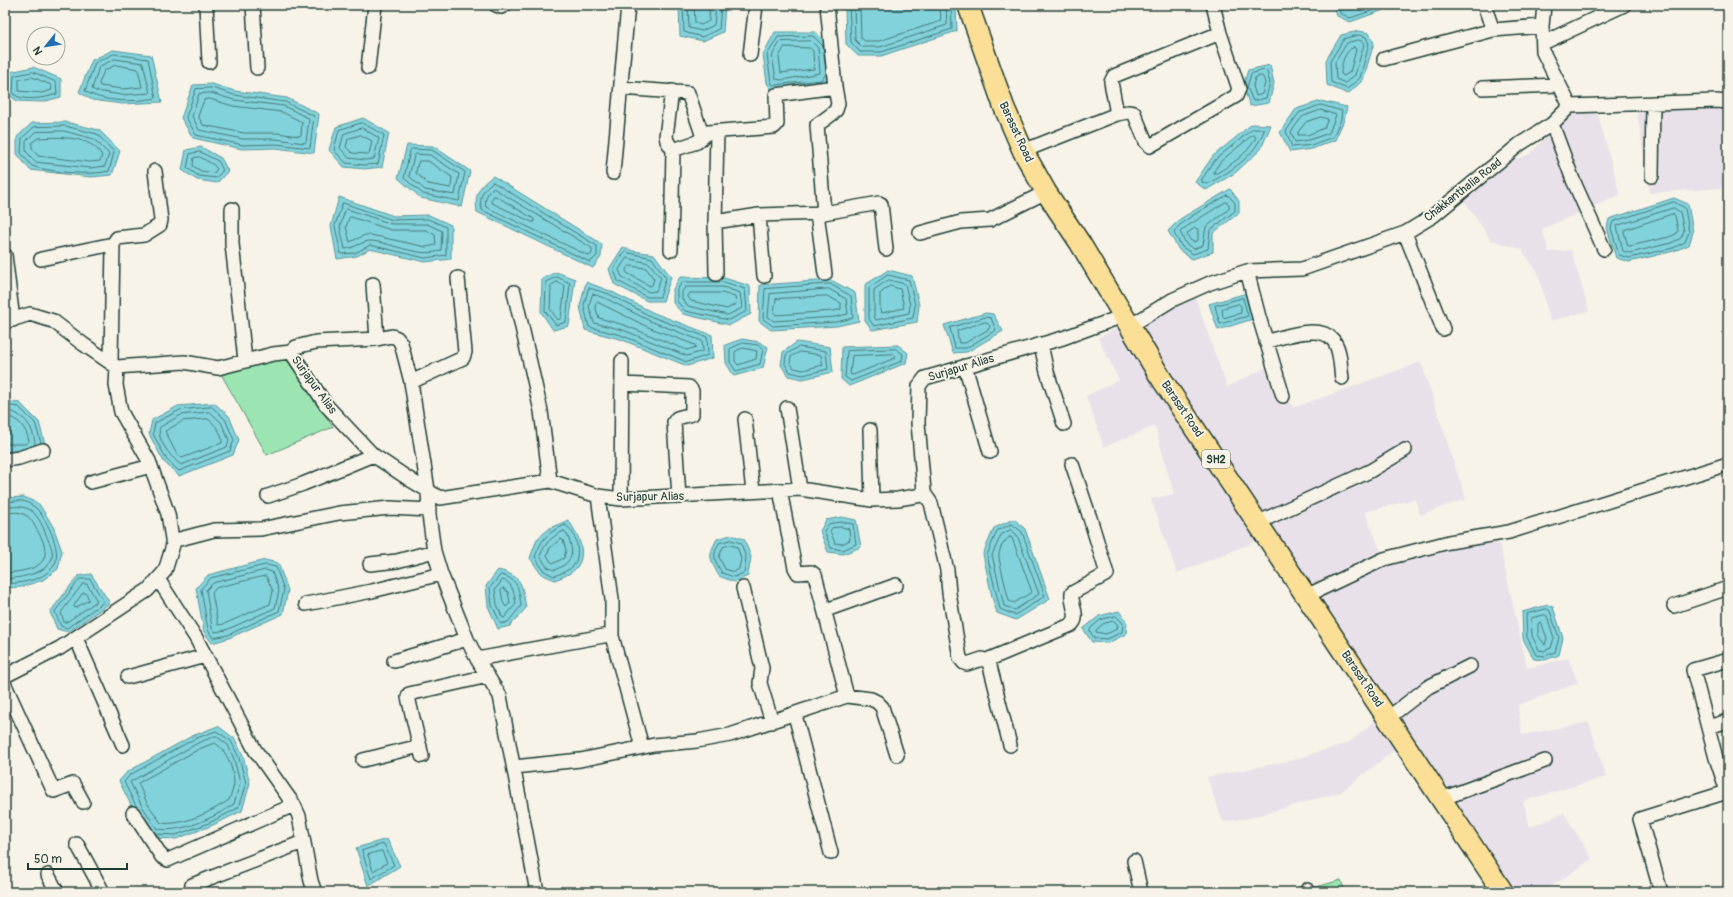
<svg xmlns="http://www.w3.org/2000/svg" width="1733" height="897" font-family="Pangolin,sans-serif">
<rect width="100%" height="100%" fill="#f7f3e8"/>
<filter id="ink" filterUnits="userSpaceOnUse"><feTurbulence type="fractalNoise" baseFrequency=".025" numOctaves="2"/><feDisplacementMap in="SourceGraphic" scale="8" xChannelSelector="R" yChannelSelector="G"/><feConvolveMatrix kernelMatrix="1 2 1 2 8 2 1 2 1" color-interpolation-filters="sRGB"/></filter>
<g filter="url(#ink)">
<path fill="#e8e1e9" d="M 1722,105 L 1723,188 L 1650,193 L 1636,108 Z
M 1597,111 L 1620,195 L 1542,229 L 1549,252 L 1571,250 L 1589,311 L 1550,321 L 1538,272 L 1521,249 L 1491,240 L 1463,199 L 1493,172 L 1510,161 L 1530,154 L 1567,113 Z
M 1194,294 L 1227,387 L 1275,363 L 1293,408 L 1421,362 L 1466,499 L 1420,515 L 1415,499 L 1365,512 L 1386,565 L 1445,547 L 1498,537 L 1527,668 L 1568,658 L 1578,683 L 1518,705 L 1522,735 L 1589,722 L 1606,777 L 1523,801 L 1530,827 L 1564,813 L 1592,859 L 1552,886 L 1542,892 L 1511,892 L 1137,327 Z
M 1122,325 L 1260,540 L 1177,573 L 1151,499 L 1174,494 L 1155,426 L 1104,447 L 1086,396 L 1119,380 L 1098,338 Z
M 1378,719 L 1397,748 L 1341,792 L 1249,818 L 1223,822 L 1207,777 L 1289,761 L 1348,743 Z"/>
<path fill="#9ce5b3" stroke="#5e9174" d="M 286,358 L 333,427 L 267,455 L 221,374 Z
M 1341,880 L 1345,892 L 1310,892 L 1309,889 Z"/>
<path fill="#82d2dc" stroke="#5a9699" d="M 679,5 L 725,5 L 723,32 L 703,41 L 680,36 Z
M 845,5 L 954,5 L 956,7 L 957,31 L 881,56 L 858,56 L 846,44 Z
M 1334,5 L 1398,5 L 1350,22 L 1337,16 Z
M 1359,31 L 1369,33 L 1374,43 L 1363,80 L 1348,94 L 1327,85 L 1326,60 L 1341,35 Z
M 775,32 L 815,32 L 827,43 L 830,76 L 823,83 L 771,89 L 767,83 L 763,54 Z
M 113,50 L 151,55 L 162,102 L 122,104 L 92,100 L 79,92 L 92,60 Z
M 1270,65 L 1274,83 L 1269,103 L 1250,106 L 1243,86 L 1248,70 Z
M 33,67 L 61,79 L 61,97 L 42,102 L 17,101 L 9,95 L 10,72 Z
M 212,84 L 235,91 L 287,98 L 319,114 L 314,153 L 276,148 L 242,149 L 193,138 L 181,118 L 193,85 Z
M 1321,101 L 1347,107 L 1344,120 L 1335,140 L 1312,149 L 1290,152 L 1280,132 L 1296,109 Z
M 363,118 L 389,133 L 382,167 L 365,169 L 344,167 L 329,150 L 336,127 Z
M 65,122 L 99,130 L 120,151 L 112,175 L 91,177 L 30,170 L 17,154 L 17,137 L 32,123 Z
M 1252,124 L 1271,125 L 1261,149 L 1235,173 L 1206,190 L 1195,182 L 1213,156 Z
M 407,145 L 433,146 L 470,171 L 462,207 L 421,198 L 398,178 Z
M 201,147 L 221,158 L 228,171 L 217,183 L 197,180 L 182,170 L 186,150 Z
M 493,176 L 602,244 L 601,257 L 593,268 L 477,212 C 474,194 479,186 493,176 Z
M 1230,189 L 1239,201 L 1239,213 L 1213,233 L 1213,252 L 1192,259 L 1179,250 L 1168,231 L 1180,219 Z
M 339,197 L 394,216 L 429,215 L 451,225 L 451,259 L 425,262 L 370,249 L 357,256 L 337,259 L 331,226 Z
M 1674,198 L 1688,204 L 1693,232 L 1689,245 L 1674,251 L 1629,262 L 1616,258 L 1607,228 L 1609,219 Z
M 623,247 L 633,251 L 654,254 L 671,277 L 663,301 L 647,301 L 614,284 L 609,269 Z
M 888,270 L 912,276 L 919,305 L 917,322 L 872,330 L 865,320 L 865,285 Z
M 556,272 L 575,279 L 569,326 L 553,330 L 541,312 L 542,279 Z
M 680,277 L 724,278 L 750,286 L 751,314 L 730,325 L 683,314 L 673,303 L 673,289 Z
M 831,280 L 855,293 L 859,321 L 837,326 L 771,330 L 759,321 L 760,285 Z
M 586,282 L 610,291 L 654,313 L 712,335 L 713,358 L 687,366 L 620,339 L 585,330 L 580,306 Z
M 1247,293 L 1253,319 L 1218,330 L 1209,304 Z
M 986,313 L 993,314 L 1003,331 L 967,352 L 953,353 L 944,325 Z
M 742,339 L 759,342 L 768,347 L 763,368 L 734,376 L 726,363 L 725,345 Z
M 797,342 L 830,347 L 833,372 L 803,379 L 788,376 L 781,365 L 783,352 Z
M 898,345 L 908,353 L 906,363 L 849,386 L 841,379 L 842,347 Z
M 5,401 L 20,403 L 39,422 L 46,448 L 5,459 Z
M 214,403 L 229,416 L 239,440 L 233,455 L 179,476 L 164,462 L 149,434 L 152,420 L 178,406 Z
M 24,497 L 39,504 L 53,526 L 62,551 L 58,569 L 43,580 L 21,587 L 5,588 L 5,498 Z
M 842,517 L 856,520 L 861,547 L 843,554 L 828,552 L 820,531 L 826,520 Z
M 1014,519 L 1025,529 L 1050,599 L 1016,620 L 997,613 L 992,597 L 983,554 L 994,528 Z
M 568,520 C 577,532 588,552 577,567 C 572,574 562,577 555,580 L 541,574 L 530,558 L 537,539 L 550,528 Z
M 731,535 L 744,539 L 751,557 L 748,576 L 734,582 L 719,576 C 710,559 707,557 717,539 Z
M 265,560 L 278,563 L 288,590 L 283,614 L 229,638 L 212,643 L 204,632 L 196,588 L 208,575 Z
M 498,570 C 523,576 522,585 526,608 L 510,626 L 498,629 L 488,606 L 486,586 Z
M 91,574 L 110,603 L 68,632 L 57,629 L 50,612 L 78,576 Z
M 1548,605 L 1553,607 L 1563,638 L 1559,655 L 1545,660 L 1534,659 L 1523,639 L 1522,612 Z
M 1119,611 L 1127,623 L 1126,634 L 1108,643 L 1092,642 L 1083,629 L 1099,616 Z
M 218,726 L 235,739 L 243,756 L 250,783 L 242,811 L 211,826 L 176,839 L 152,838 L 134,811 L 119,781 L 127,772 L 192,736 Z
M 387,839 L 400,866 L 368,886 L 356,848 Z"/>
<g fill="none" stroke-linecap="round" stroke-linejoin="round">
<path stroke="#477977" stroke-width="1" d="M 683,5 L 684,32 L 702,37 L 719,29 L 721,5
M 688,5 L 689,28 L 702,31 L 714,25 L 716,5
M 694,5 L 695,23 L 701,25 L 709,21 L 710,5
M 849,5 L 851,42 L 860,52 L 881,52 L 952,29 L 951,5
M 854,5 L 855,40 L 862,47 L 880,47 L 947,25 L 946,5
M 860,5 L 861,38 L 865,41 L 879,41 L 941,21 L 940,5
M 1338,5 L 1340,13 L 1350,18 L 1389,5
M 1359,35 L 1366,37 L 1369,44 L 1360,78 L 1347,89 L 1331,82 L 1330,61 L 1344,39 Z
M 1358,40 L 1362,41 L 1364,44 L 1355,75 L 1345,83 L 1336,79 L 1335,62 L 1347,43 Z
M 811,41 L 818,48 L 820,73 L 782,80 L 776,79 L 772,56 L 780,42 Z
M 785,47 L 810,48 L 813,51 L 814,69 L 781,73 L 779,57 Z
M 1354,47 L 1356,50 L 1350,72 L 1344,76 L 1341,74 C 1341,65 1344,51 1354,47 Z
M 114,54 L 148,59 L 156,98 C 135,102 104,103 85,91 L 95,63 Z
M 115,59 L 143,63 L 150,93 L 122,95 L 96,91 L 92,89 L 99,67 Z
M 116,65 L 138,69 L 142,87 L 123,89 L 100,86 L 99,83 L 104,71 Z
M 826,70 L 823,46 L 813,36 L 778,37 L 767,55 L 771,82 L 773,85 L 821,80 L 826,74
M 1265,70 L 1267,72 L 1270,83 L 1266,98 L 1253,101 L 1247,87 L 1251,74 Z
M 33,72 L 56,82 L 57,94 C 45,98 24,102 13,94 L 14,76 Z
M 1261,76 L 1263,77 L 1265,83 L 1262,94 L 1256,96 L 1253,86 L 1255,78 Z
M 32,77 L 51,85 L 52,90 L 41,93 L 19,91 L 19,80 Z
M 212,88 L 234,95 L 285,102 L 314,116 L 310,148 L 276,144 L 243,145 L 196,135 L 186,117 L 196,89 Z
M 211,93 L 234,100 L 284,106 L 308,118 L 309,120 L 306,142 L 304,143 L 276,139 L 243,139 L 199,130 L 192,116 L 199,94 Z
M 210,99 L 233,106 L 282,112 L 302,122 L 301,135 L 299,136 L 277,133 L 244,133 L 203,125 L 198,116 L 204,100 Z
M 1321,105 L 1342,111 L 1341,119 L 1333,137 L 1311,145 L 1292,147 L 1286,131 L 1299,113 Z
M 1321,110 L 1336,115 L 1329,133 L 1309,140 L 1295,142 L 1291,132 L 1302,117 Z
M 1321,117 L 1328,119 L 1324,128 L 1308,135 L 1298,135 L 1298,132 L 1306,122 Z
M 362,123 L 384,135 L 378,164 L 365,165 L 346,163 L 334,150 L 339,130 Z
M 65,126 L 97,134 L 114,152 L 109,171 C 90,176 50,172 32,166 L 21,153 L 22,138 L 34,127 Z
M 362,128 L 379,138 L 374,159 L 365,160 L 349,158 L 340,148 L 344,134 Z
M 1253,129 L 1263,129 L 1264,130 C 1256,156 1230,172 1207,184 L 1202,182 L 1202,179 L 1216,159 Z
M 64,131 L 94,139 L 109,154 L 105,166 L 90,168 L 35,162 L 26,151 L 26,141 L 35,132 Z
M 361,135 L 372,141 L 369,154 L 352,153 L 346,147 L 348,139 Z
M 1253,135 L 1256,137 C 1250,152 1231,165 1217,173 L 1214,173 L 1214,171 L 1220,162 Z
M 38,138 C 58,137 92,135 102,156 L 100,161 L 90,162 L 38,156 L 32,148 L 32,143 Z
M 412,149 L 432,150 L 465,172 L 459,201 L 423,194 L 404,178 L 410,151 Z
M 200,152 L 218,161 L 223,170 L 216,178 L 199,176 L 187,168 L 190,154 Z
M 416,154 L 430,155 L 459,174 L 455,195 L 425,190 L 409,176 L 414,156 Z
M 200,157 L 214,165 L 217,169 L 214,173 L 201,171 L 193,166 L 194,158 Z
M 419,161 L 428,161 L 452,177 L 451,188 L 428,184 L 416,173 Z
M 493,182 L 597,246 L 597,256 L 590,262 L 482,210 C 478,198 483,188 493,182 Z
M 493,188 L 592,248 L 592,254 L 589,256 L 486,207 C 484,200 487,192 493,188 Z
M 1227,195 L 1229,196 L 1235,203 L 1235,211 L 1210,230 L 1208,249 L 1193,254 L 1182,247 L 1174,233 C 1178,221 1215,203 1227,195 Z
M 494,196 L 496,196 L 534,219 L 534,222 L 532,222 L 492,203 L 491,201 Z
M 1226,202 L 1229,204 L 1229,209 L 1206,227 L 1203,245 L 1194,249 L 1186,244 L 1180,232 L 1186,227 Z
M 1674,202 L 1685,208 L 1689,232 L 1685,242 L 1673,248 L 1629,258 L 1619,255 L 1611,228 L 1613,222 Z
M 343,203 L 393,220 L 428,219 L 446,227 L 446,255 L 425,258 L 370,245 L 355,253 L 341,254 L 335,226 Z
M 1674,208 L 1680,212 L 1684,231 L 1681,238 L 1671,243 L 1630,253 L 1623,251 L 1617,226 Z
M 347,209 L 392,224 L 427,224 L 442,231 L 441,250 C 424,259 391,243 372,241 C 364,240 355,248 345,249 L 340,227 L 345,210 Z
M 1673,214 L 1675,216 L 1678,230 L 1676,234 L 1669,237 L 1630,246 L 1628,246 L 1624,232 L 1625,230 Z
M 351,217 L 391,230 L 426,230 L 435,235 L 436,245 L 426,247 L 371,235 L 365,235 L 350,242 L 346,227 L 349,218 Z
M 1195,228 L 1198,229 L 1198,240 L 1194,242 L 1190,240 L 1187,234 Z
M 625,252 L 652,258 L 666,278 L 660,297 L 647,297 L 618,281 L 614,269 Z
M 627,258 L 649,263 L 661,278 L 656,291 L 649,292 L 622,277 L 619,270 Z
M 630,266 L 646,268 L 654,279 L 652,285 L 650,286 L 627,273 L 626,270 Z
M 888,275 L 909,280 L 915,305 L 913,318 L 874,326 L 869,319 L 869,288 Z
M 557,277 L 570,283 L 566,322 L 556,325 L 545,311 L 546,282 Z
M 889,280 L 905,284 L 910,305 L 909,313 L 876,320 L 874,317 L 874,290 Z
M 557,282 L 565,286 L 561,318 L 558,320 L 550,309 L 551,286 Z
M 683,282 L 724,282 L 745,289 L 747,311 L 729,320 L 685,311 L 677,301 L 677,290 Z
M 830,284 L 851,296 L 853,318 L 836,322 L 773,326 L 763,319 L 765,289 Z
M 890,286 L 900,289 L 904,308 L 882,313 L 880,311 L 880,294 Z
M 686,287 L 723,287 L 740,293 L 742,308 L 728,315 L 688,306 L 682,299 L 682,292 Z
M 589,288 L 609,294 L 652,317 L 707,337 L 708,355 L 687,362 L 621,335 L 589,327 L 584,306 Z
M 829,289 L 846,299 L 848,314 L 835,317 L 774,321 L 768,317 L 770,294 Z
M 690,293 L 722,293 L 735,297 L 736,304 L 727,309 L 691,301 L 688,297 Z
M 593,294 L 607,299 L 650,321 L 702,341 L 703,351 L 687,356 L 623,330 L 594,323 L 589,306 Z
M 827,296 L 841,303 L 841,309 L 834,311 L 776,315 L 774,313 L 776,299 Z
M 1243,298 L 1248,316 L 1220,324 L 1215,306 Z
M 597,302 L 648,327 L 695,345 L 696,347 L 687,350 L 624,325 L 599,318 L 595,306 Z
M 1239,304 L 1241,306 L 1241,313 L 1223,318 L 1222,309 Z
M 986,317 L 991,318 L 996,330 L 966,348 L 955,348 L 950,328 Z
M 986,322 L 990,326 L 989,329 L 965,343 L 959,343 L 957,331 Z
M 743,343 L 758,345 L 763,349 L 760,364 L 736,371 L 730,362 L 730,349 Z
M 799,347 L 826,351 L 828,369 L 803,375 L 790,372 L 785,364 L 786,355 Z
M 743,348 L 757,351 L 756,359 L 738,365 L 735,361 L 735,352 Z
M 896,349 L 903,354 L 902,361 L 851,381 L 845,377 L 847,351 Z
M 800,352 L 821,355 L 823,365 L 803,370 L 794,368 L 790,363 L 791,357 Z
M 894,354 L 896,356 L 895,358 L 853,375 L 850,374 L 852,356 Z
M 5,405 L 19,407 L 35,423 L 41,443
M 212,407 L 225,419 L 234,440 L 230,451 L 179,471 L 167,460 L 153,434 L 155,423 L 180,410 Z
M 5,410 C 23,413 34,426 35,445
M 210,412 L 221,422 L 229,440 L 227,447 L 181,465 C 171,457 156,440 160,427 L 181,415 Z
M 5,416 C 19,418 26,428 29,441 L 25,444 L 5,444
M 208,419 C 215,424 223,434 222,443 L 182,458 L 176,453 L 165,431 L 183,421 Z
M 5,502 C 11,502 18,500 23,501 C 27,502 34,506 37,509 C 47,520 64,554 53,567 C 42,581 21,583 5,584
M 5,507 C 14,507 24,505 32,511 C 38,516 44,528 46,535 C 48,540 51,545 52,550 C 57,573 20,578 5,579
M 5,513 C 11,513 18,511 23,514 C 31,517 33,523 37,530 C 58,563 36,571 5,573
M 842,522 L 853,524 L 856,544 L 843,550 L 831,548 L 824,531 L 829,524 Z
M 1012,524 L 1022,532 L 1045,596 L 1015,615 L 1000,609 L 987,555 L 997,531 Z
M 565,525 C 577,531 581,555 574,565 C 570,570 560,574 554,576 L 544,571 L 535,557 C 542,538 547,533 565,525 Z
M 842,527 L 849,529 L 850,540 L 842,544 L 835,543 L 830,531 L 832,528 Z
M 1011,530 L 1017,535 L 1039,594 L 1015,610 L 1004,606 L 992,555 L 1001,535 Z
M 564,531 C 568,534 568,537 570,542 C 575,557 568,565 554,570 L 547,567 L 540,556 C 545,543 551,537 564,531 Z
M 1010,537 L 1012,538 L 1032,592 L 1014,603 L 1009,601 C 1008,596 998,558 999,555 C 999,549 1005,539 1010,537 Z
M 561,539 L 563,540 L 566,550 L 564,558 L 554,563 L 551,562 L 547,555 L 550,548 Z
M 731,540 L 741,543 L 746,558 L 744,573 L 734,577 L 722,573 C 714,559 712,557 719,543 Z
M 731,545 L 737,547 L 741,558 L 739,569 L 734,572 L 725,569 L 719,557 L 723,547 Z
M 266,565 L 276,567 L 284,590 L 279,611 L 228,635 L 213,638 L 208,630 L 201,589 L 211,578 Z
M 266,570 L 272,572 L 279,591 L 275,608 L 226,630 L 215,632 L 212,628 L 206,590 L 213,583 Z
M 501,575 C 519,579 519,590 521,606 L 508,622 L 501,624 L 492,605 L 490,588 Z
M 266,576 L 273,591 L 270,604 L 224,624 L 218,625 L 212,593 L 216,588 Z
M 80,579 L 90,579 L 104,602 L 67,628 L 61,626 L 55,612 Z
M 503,580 C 514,583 514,595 516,604 L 504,618 L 502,617 L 497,604 L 495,590 Z
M 83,584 L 87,584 L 97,601 L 67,622 L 64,622 L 61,613 Z
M 503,588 L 508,592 L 510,603 L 506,607 L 503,602 L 501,591 Z
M 83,593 L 86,593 L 89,600 L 75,608 L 74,606 Z
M 1547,609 L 1550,611 L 1559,638 L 1555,652 L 1545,656 L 1536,655 L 1527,637 L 1526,616 L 1527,614 Z
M 1545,615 L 1547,616 L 1554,638 L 1551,648 L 1544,651 L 1539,650 L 1532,636 L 1531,620 L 1532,618 Z
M 1116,616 L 1123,623 L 1122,632 L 1107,639 L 1094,638 L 1090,631 L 1090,629 L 1100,620 Z
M 1114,621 L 1118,625 L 1117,629 L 1106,634 L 1096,632 L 1096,630 L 1103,624 Z
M 1541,622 L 1547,638 L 1545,645 L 1538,635 L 1538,624 Z
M 216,736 L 228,745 L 234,759 L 240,783 L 234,804 C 213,818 183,833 157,829 L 142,806 L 130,782 L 196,744 Z
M 215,743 C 227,750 233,768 234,782 C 234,787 231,795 229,800 C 211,812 183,826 161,823 L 147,803 L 138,783 L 199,749 Z
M 136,806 L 124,782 L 130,775 L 194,739 L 216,731 L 231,741 L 239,758 L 246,783 L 238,808 L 209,823 L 176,835 L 156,834
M 384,844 L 394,865 L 371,879 L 362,851 Z
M 382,851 L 387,863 L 373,871 L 368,855 Z"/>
<g stroke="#1f3d34" stroke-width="16">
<path id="street" d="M 206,5 L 209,62
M 253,5 L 257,68
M 496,5 L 501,7 L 505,5
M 1484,5 L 1493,30
M 1544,5 L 1542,26 L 1543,52 L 1570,106
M 1543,43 L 1624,5
M 750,55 L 756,5
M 1384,59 L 1493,30 L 1542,26
M 368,68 L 375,5
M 621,88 L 688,93 L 703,137
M 1482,88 L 1559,85
M 672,91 L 666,136 L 667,141 L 673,150
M 1117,114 L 1128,112 L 1134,113 L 1146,142 L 1150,146 L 1236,96 L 1239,89 L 1220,33 L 1213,5
M 1552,124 L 1573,180 L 1604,249
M 1023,151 L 1117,114 L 1111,82 L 1114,76 L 1220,33
M 613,173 L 628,5
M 1652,176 L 1653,103
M 232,209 L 232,244 L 245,360
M 817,213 L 825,274
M 824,213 L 817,125 L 832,114 L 836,110 L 838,104 L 835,87 L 827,5
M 759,215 L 764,276
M 715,222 L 759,215 L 824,213 L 879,203 L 881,204 L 886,249
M 920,233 L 961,222 L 990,220 L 1046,192
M 1405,233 L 1443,329
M 671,250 L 673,150 L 697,142 L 708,132 L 774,127 L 777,124 L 776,95 L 835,87
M 5,255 L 13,320
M 41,259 L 113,244
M 1247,271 L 1259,317 L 1283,396
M 716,274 L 715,222 L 717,132
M 458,278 L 465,352 L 463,358 L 411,382 L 428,490 L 429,515 L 434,551 L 441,574 L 467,639 L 477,659 L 500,696 L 537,892
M 373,284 L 377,339
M 514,292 L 541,411 L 550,481
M 5,322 L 30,314 L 53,321 L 83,344 L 115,366
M 1130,326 L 1172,300 L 1210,283 L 1247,271 L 1302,269 L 1405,233 L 1433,216 L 1520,144 L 1552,124 L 1570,106 L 1716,101 L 1728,102
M 1266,342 C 1282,337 1319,324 1332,339 C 1341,347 1340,367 1342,378
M 1041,345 L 1047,372 L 1064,424
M 291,352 L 296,347 L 316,342 L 377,339 L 392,336 L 397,338 L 401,343 L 411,382
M 111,361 L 113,244 L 117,238 L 144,235 L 160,225 L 161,220 L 155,171
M 965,366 L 990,452
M 117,367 L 184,362 L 218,368 L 273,354 L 291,352 L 326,405 L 373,455 L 412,481 L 440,498 L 550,481 L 598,496 L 621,499 L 800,489 L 872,500 L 898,499 L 922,495 L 924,491 L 918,423 L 919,386 L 925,378 L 1063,338 L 1123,316
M 622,384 L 689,387 L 692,391 L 692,414 L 677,418 L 674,422 L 679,497
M 787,408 L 800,489
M 745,419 L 753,492
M 870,430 L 872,500
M 5,460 L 19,458 L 43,450
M 91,482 L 151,466
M 780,490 L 795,568 L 798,573 L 811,572 L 815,575 L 847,696
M 924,493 L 931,503 L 947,570 L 949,593 L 960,658 L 964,663 L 967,664 L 982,659 L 989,662 L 1010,745
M 268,496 L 303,484 L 373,455
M 598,496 L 612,599 L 612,636
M 621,499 L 622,361
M 1259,522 L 1370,471 L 1405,450
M 172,541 L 214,530 L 261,529 L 339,513 L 390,508 L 429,510
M 370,564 L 397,561 L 434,551
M 158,579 L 196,638 L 255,750 L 294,805 L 299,816 L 311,881 L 315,892
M 743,588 L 762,668 L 760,683 L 772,722
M 1306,596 L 1384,559 L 1449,542 L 1509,532 L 1728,464
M 306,604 L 372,591 L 441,574
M 1674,606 L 1728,588
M 826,610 L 896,585
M 76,638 L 123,745
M 477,659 L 609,635 L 612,636 L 642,747
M 987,660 L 1071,625 C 1081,617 1070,604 1072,593 L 1107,574 L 1090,518 L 1072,464
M 1728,660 L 1693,670 L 1716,758 L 1728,794
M 394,661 L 467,639
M 5,676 L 60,648 L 148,590 L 165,571 L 173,545 L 168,514 L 149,461 L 121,412 L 116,385 L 117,367
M 128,677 L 205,656
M 5,685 L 53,790 L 54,791 L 73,784 L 83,802
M 795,715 L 831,853
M 1388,718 L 1428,687 L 1470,666
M 1708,727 L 1728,721
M 422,756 L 408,697 L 409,694 L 488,676
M 363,760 L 420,746
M 514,767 L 580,760 L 654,745 L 697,741 L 730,735 L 847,696 L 871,699 L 877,702 L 882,707 L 897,755
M 1441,799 L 1545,761
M 133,813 L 162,857 L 168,860 L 294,805
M 77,844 L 103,892
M 1134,861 L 1141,892
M 48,875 L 57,892
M 192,885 L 303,842
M 1307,890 L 1307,892
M 1661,892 L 1640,819 L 1727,792"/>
</g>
<g stroke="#1f3d34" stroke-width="23">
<path id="primary" d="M 968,5 L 1004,107 L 1023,151 L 1046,192 L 1080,243 L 1159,375 L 1503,892"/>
</g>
<use href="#street" stroke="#f7f3e8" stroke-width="13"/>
<use href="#primary" stroke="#fbdf96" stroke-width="20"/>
</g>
</g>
<g text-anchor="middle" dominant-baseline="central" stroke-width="4" stroke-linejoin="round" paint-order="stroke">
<rect fill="#f7f3e8" stroke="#60746a" stroke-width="1" x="1202" y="450" width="28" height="18" rx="3"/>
<g font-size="11" font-weight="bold" fill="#1f3d34">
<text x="1216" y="459">SH2</text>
</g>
<g font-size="12" fill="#1f3d34" stroke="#f7f3e8">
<text transform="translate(1016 132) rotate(65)">Barasat Road</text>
<text transform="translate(1463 190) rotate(-38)">Chakkanthalia Road</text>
<text transform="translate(961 368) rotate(-17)">Surjapur Alias</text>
<text transform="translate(314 385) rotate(54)">Surjapur Alias</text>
<text transform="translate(1182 409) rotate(56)">Barasat Road</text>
<text transform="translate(650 497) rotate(-1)">Surjapur Alias</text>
<text transform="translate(1362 679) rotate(56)">Barasat Road</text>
</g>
</g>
<rect width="1733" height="897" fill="none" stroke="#f7f3e8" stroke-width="20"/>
<rect x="10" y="10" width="1713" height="877" fill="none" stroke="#1f3d34" stroke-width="1.5" filter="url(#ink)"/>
<g transform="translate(46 46) rotate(240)"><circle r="19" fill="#f7f3e8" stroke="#a1aaa0"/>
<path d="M0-3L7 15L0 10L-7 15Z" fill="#1f6fb2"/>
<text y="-6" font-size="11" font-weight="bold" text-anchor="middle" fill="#1f3d34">N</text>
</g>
<path d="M28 863v6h99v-6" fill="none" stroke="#1f3d34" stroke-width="2"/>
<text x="34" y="863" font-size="12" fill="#1f3d34" stroke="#f7f3e8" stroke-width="3" paint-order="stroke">50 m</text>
</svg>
